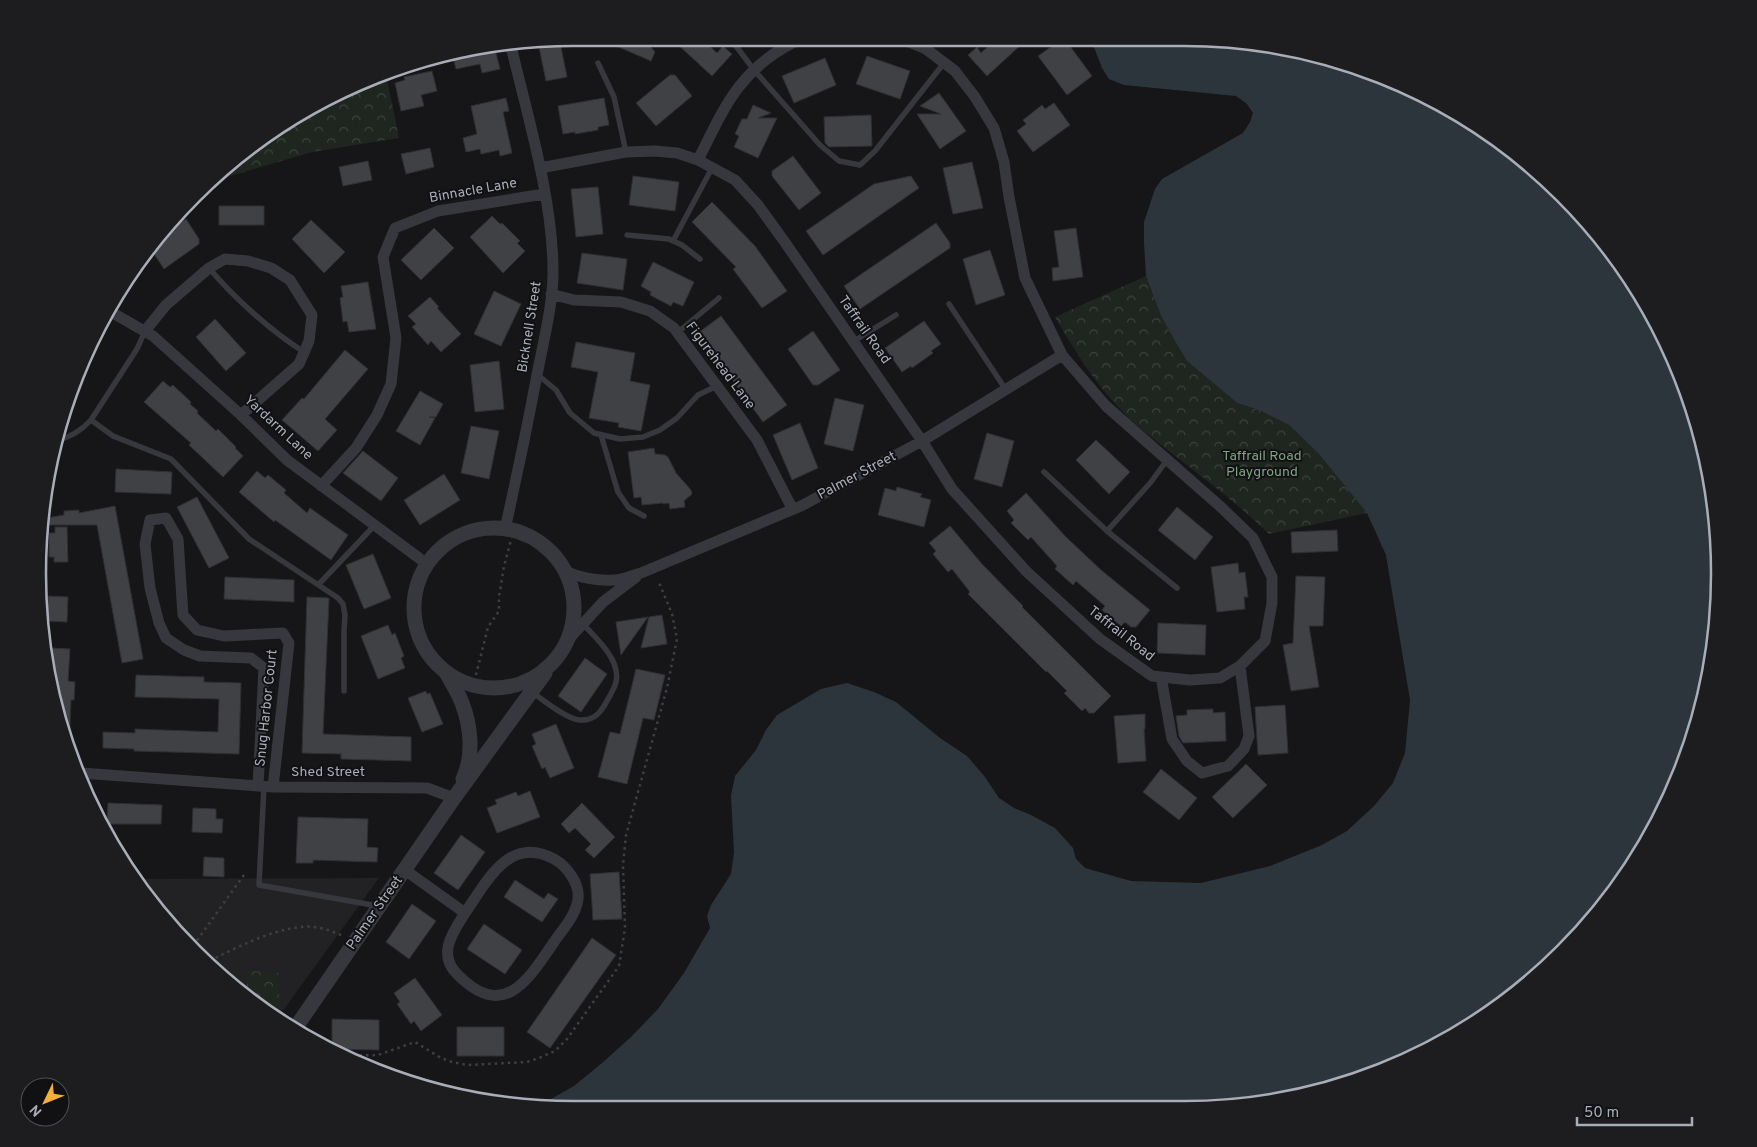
<svg xmlns="http://www.w3.org/2000/svg" width="1757" height="1147" font-family="Overpass,sans-serif">
<defs>
<pattern id="forest-crowns" width="20" height="18" patternUnits="userSpaceOnUse" patternTransform="scale(1.25)"><rect width="20" height="18" fill="#1e261f"/><path d="M2 6a3 3 0 1 1 6 0M12 15a3 3 0 1 1 6 0" fill="none" stroke="#3c433d"/></pattern>
</defs>
<rect width="100%" height="100%" fill="#161618"/>
<path fill="#222225" d="M 379,878 L 279,1016 L 220,976 L 170,927 L 136,879 Z"/>
<path fill="url(#forest-crowns)" d="M 386,74 L 399,138 L 312,152 L 210,182 L 275,128 Z
M 1146,276 L 1161,316 L 1187,361 L 1237,403 L 1259,410 L 1289,425 L 1318,453 L 1367,513 L 1269,534 C 1238,504 1204,478 1170,452 C 1153,438 1135,425 1121,410 C 1094,382 1074,350 1055,317 Z
M 247,971 L 278,972 L 280,1014 L 276,1014 L 247,995 Z"/>
<path fill="#2c353c" d="M 1092,42 L 1254,42 L 1356,66 L 1420,93 L 1537,171 L 1609,247 L 1664,337 L 1701,435 L 1718,539 L 1715,644 L 1691,746 L 1648,842 L 1586,927 L 1510,999 L 1420,1054 L 1322,1091 L 1218,1108 L 544,1105 L 551,1099 L 574,1086 L 602,1063 L 631,1037 L 658,1009 L 684,973 L 710,928 L 707,916 L 711,905 L 731,874 L 734,852 L 731,796 L 735,776 L 756,750 L 766,730 L 777,715 L 821,689 L 847,683 L 874,692 L 896,702 L 940,738 L 967,756 L 985,777 L 999,798 L 1014,808 L 1031,815 L 1055,828 L 1073,848 L 1076,859 L 1085,868 L 1131,881 L 1201,883 L 1270,866 L 1322,845 L 1347,831 L 1374,806 L 1393,783 L 1405,753 L 1410,700 L 1386,555 L 1367,513 L 1318,453 L 1289,425 L 1259,410 L 1237,403 L 1187,361 L 1175,341 L 1161,316 L 1146,276 L 1144,243 L 1144,222 L 1155,189 L 1162,179 L 1243,133 L 1250,122 L 1253,113 L 1247,104 L 1236,96 L 1124,85 L 1109,79 L 1102,68 Z"/>
<path fill="#404145" stroke="#303034" d="M 538,42 L 560,42 L 567,77 L 546,81 Z
M 607,42 L 647,42 L 655,52 L 651,61 Z
M 675,42 L 705,42 L 717,53 L 723,46 L 732,54 L 712,76 Z
M 993,42 L 1024,42 L 987,76 L 968,55 L 977,47 L 981,53 Z
M 1058,42 L 1067,42 L 1092,76 L 1067,95 L 1038,56 Z
M 494,45 L 500,69 L 482,73 L 480,64 L 456,69 L 452,54 Z
M 867,56 L 910,71 L 900,99 L 856,84 Z
M 825,58 L 836,85 L 794,103 L 782,76 Z
M 432,71 L 437,91 L 421,95 L 424,106 L 401,111 L 395,83 L 405,80 L 404,77 Z
M 670,75 L 675,75 L 692,96 L 656,126 L 636,103 Z
M 939,93 L 966,131 L 940,149 L 917,114 L 941,114 L 920,106 Z
M 506,98 L 509,111 L 503,112 L 512,153 L 500,156 L 499,150 L 481,154 L 480,149 L 466,152 L 463,138 L 477,134 L 471,106 Z
M 604,98 L 609,125 L 598,127 L 598,130 L 575,134 L 575,132 L 563,134 L 558,106 Z
M 1054,103 L 1070,125 L 1033,152 L 1017,131 L 1026,124 L 1023,120 L 1042,105 L 1045,109 Z
M 753,105 L 771,113 L 758,118 L 777,118 L 758,158 L 734,147 L 739,136 L 735,134 L 742,119 L 747,119 Z
M 871,115 L 872,146 L 829,147 L 825,143 L 824,117 Z
M 430,148 L 434,167 L 406,174 L 401,154 Z
M 793,156 L 821,193 L 799,210 L 772,176 L 772,171 Z
M 368,161 L 372,180 L 343,186 L 339,167 Z
M 972,162 L 983,208 L 953,214 L 943,168 Z
M 633,176 L 679,182 L 675,211 L 629,205 Z
M 911,176 L 919,188 L 823,255 L 806,231 L 874,184 Z
M 598,187 L 603,234 L 576,237 L 571,189 Z
M 712,202 L 755,246 L 787,291 L 762,308 L 733,269 L 736,267 L 692,222 Z
M 219,206 L 264,206 L 264,225 L 219,225 Z
M 492,216 L 500,224 L 502,223 L 520,241 L 517,243 L 525,251 L 503,273 L 470,237 Z
M 186,219 L 199,239 L 199,244 L 164,269 L 149,246 L 154,240 Z
M 311,220 L 345,252 L 324,273 L 292,239 Z
M 936,223 L 950,243 L 950,248 L 860,309 L 844,286 Z
M 434,228 L 454,248 L 421,280 L 401,260 Z
M 1076,228 L 1083,277 L 1053,281 L 1052,268 L 1059,267 L 1054,231 Z
M 990,250 L 1005,295 L 976,305 L 963,259 Z
M 582,253 L 627,259 L 623,290 L 577,283 Z
M 653,262 L 694,282 L 683,306 L 673,302 L 671,306 L 650,295 L 651,292 L 641,286 Z
M 368,282 L 376,329 L 349,332 L 347,321 L 343,322 L 340,298 L 343,297 L 341,286 Z
M 494,291 L 521,304 L 501,346 L 474,334 Z
M 430,297 L 439,307 L 437,308 L 461,334 L 441,352 L 431,341 L 428,345 L 412,327 L 416,324 L 408,316 Z
M 721,316 L 787,405 L 763,422 L 698,333 Z
M 215,319 L 246,353 L 226,371 L 196,337 Z
M 924,321 L 941,344 L 931,351 L 933,353 L 912,368 L 911,366 L 902,372 L 885,348 Z
M 813,331 L 840,370 L 818,385 L 813,385 L 788,349 Z
M 576,342 L 635,353 L 630,381 L 650,385 L 641,431 L 618,427 L 619,423 L 589,418 L 598,372 L 571,367 Z
M 345,350 L 368,369 L 325,419 L 337,430 L 318,451 L 282,420 L 302,398 L 304,399 Z
M 499,361 L 504,409 L 475,412 L 470,365 Z
M 163,381 L 170,387 L 173,385 L 191,402 L 190,404 L 198,411 L 197,413 L 216,431 L 218,429 L 236,447 L 235,448 L 243,456 L 223,477 L 189,445 L 191,443 L 144,402 Z
M 420,391 L 443,404 L 436,417 L 429,417 L 435,418 L 420,445 L 396,431 Z
M 835,398 L 864,405 L 853,451 L 824,444 Z
M 800,423 L 818,468 L 792,480 L 773,435 Z
M 471,426 L 499,431 L 489,479 L 461,473 Z
M 987,433 L 1014,441 L 1002,487 L 974,479 Z
M 1096,440 L 1130,472 L 1109,494 L 1076,460 Z
M 654,448 L 655,454 L 665,455 L 668,457 L 676,473 L 691,490 L 692,494 L 684,501 L 685,507 L 670,509 L 669,503 L 663,504 L 663,503 L 642,505 L 641,497 L 634,498 L 628,452 Z
M 363,451 L 398,478 L 381,501 L 343,473 Z
M 116,469 L 172,472 L 171,494 L 115,492 Z
M 257,471 L 265,478 L 268,475 L 286,490 L 284,493 L 307,513 L 310,508 L 348,535 L 331,560 L 275,520 L 274,522 L 239,492 Z
M 444,474 L 460,500 L 420,525 L 404,500 Z
M 897,487 L 922,494 L 920,497 L 931,500 L 924,527 L 878,515 L 885,488 L 896,491 Z
M 1026,493 L 1066,537 L 1101,570 L 1150,610 L 1136,627 L 1131,627 L 1125,622 L 1121,626 L 1102,610 L 1105,606 L 1076,581 L 1073,585 L 1055,569 L 1057,566 L 1031,537 L 1028,540 L 1011,523 L 1014,520 L 1007,511 Z
M 197,497 L 229,558 L 209,568 L 177,507 Z
M 115,506 L 143,659 L 122,663 L 97,525 L 47,525 L 47,518 L 64,515 L 64,511 L 79,510 L 79,513 Z
M 1177,507 L 1213,537 L 1195,560 L 1158,530 Z
M 950,526 L 982,564 L 1023,606 L 1022,607 L 1111,696 L 1094,713 L 1089,713 L 1085,708 L 1082,711 L 1064,693 L 1067,691 L 1047,671 L 1046,672 L 968,594 L 970,592 L 952,569 L 948,572 L 933,554 L 936,551 L 929,543 Z
M 55,527 L 67,527 L 68,562 L 54,562 L 54,557 L 49,557 L 49,533 L 55,533 Z
M 1337,530 L 1338,551 L 1292,553 L 1291,532 Z
M 373,554 L 391,598 L 364,609 L 346,565 Z
M 1238,563 L 1239,573 L 1245,572 L 1248,597 L 1244,597 L 1245,609 L 1217,612 L 1211,567 Z
M 1296,576 L 1325,577 L 1323,626 L 1309,626 L 1319,687 L 1291,691 L 1283,645 L 1293,643 Z
M 225,577 L 294,580 L 294,602 L 224,599 Z
M 48,596 L 68,597 L 67,622 L 47,621 Z
M 307,597 L 329,598 L 323,734 L 411,737 L 411,761 L 341,759 L 341,754 L 302,753 Z
M 662,615 L 667,644 L 641,648 L 649,617 Z
M 648,617 L 621,655 L 616,622 Z
M 1158,623 L 1206,625 L 1205,655 L 1157,653 Z
M 388,625 L 392,635 L 395,633 L 404,656 L 401,658 L 405,668 L 378,679 L 361,636 Z
M 51,648 L 70,649 L 68,681 L 75,682 L 74,700 L 71,700 L 69,745 L 56,712 L 50,678 Z
M 585,658 L 607,674 L 581,712 L 558,696 Z
M 636,669 L 665,675 L 654,720 L 643,718 L 627,784 L 598,777 L 610,732 L 620,734 Z
M 136,675 L 204,677 L 204,682 L 241,683 L 239,754 L 134,751 L 134,749 L 103,748 L 103,732 L 135,733 L 135,729 L 218,732 L 219,699 L 135,697 Z
M 426,691 L 427,694 L 430,693 L 443,724 L 422,732 L 408,698 Z
M 1285,705 L 1288,753 L 1258,755 L 1255,707 Z
M 1213,709 L 1213,713 L 1225,712 L 1226,741 L 1183,743 L 1179,736 L 1176,716 L 1187,715 L 1187,710 Z
M 1145,714 L 1145,729 L 1144,729 L 1146,761 L 1118,763 L 1114,716 Z
M 556,724 L 574,768 L 550,778 L 545,767 L 542,769 L 532,746 L 536,744 L 532,734 Z
M 1246,764 L 1267,785 L 1233,818 L 1212,797 Z
M 1161,769 L 1197,798 L 1179,820 L 1143,792 Z
M 530,791 L 540,817 L 497,833 L 487,808 L 497,804 L 495,800 L 516,792 L 518,796 Z
M 108,803 L 162,805 L 161,824 L 107,824 Z
M 582,803 L 615,837 L 594,858 L 585,850 L 591,844 L 575,828 L 569,833 L 561,824 Z
M 193,808 L 216,809 L 216,819 L 223,819 L 222,833 L 192,832 Z
M 298,817 L 368,819 L 367,847 L 378,848 L 377,862 L 313,860 L 313,863 L 296,863 Z
M 461,835 L 485,852 L 458,890 L 434,873 Z
M 204,857 L 224,858 L 224,877 L 203,876 Z
M 619,872 L 622,919 L 593,920 L 590,874 Z
M 515,880 L 544,899 L 548,893 L 558,899 L 542,922 L 504,897 Z
M 412,904 L 436,921 L 409,959 L 386,942 Z
M 484,924 L 522,950 L 505,974 L 467,949 Z
M 592,938 L 616,955 L 550,1048 L 527,1032 Z
M 415,978 L 442,1015 L 421,1031 L 414,1021 L 411,1024 L 397,1004 L 400,1002 L 394,993 Z
M 332,1019 L 379,1020 L 379,1050 L 332,1049 Z
M 457,1027 L 504,1027 L 504,1056 L 457,1056 Z"/>
<g fill="none" stroke-linecap="round" stroke-linejoin="round">
<path stroke="#3d3f44" stroke-width="2.5" stroke-dasharray="2.5 4" stroke-linecap="butt" d="M 476,675 L 488,627 L 499,611 L 499,597 L 504,566 L 511,540
M 185,942 L 196,942 L 246,872
M 196,942 L 196,952
M 203,960 L 213,959 C 240,946 271,930 301,927 C 315,925 330,930 343,936
M 340,1056 L 378,1055 L 415,1042 L 441,1058 L 452,1062 L 468,1065 L 527,1062 L 539,1058 L 555,1051 L 567,1039 L 619,966 L 625,928 L 623,865 L 626,835 L 667,688 L 677,639 L 672,614 L 658,580"/>
<path stroke="#37383d" stroke-width="5.5" d="M 733,42 L 754,70 L 820,145 L 839,161 L 860,165 L 875,151 L 944,63
M 598,63 L 614,97 L 626,152
M 627,235 L 669,239 L 682,245 L 700,259
M 673,241 L 712,168
M 209,268 C 233,297 272,332 304,352
M 949,304 L 1006,390
M 677,333 L 719,298
M 854,341 L 896,315
M 538,375 L 556,390 L 570,413 L 594,433 L 620,439 L 643,437 L 660,430 L 677,418 L 698,395 L 717,386
M 91,420 L 113,436 L 171,459 L 249,539 L 338,598 L 343,604 L 345,615 L 344,631 L 344,691
M 601,435 L 618,492 L 629,508 L 644,516
M 55,441 C 69,438 81,431 91,420 L 137,349 L 145,331
M 1044,472 L 1107,531 L 1177,588
M 1107,531 L 1151,482 L 1167,460
M 319,584 L 374,526
M 533,693 C 545,701 565,718 579,720 C 591,721 598,716 604,706 C 608,699 614,690 616,682 C 621,660 596,638 583,624
M 264,786 L 259,885 L 378,906"/>
<path stroke="#37383d" stroke-width="11" d="M 698,160 C 724,108 739,70 794,42
M 540,168 L 626,152 L 655,151 L 677,153 L 698,160 L 735,180 L 758,205 L 784,241 L 922,441 L 952,489 L 1026,571 L 1100,639 L 1152,676 L 1190,680 L 1220,678 L 1240,666 L 1265,641 L 1272,603 L 1272,577 L 1253,538 L 1222,508 L 1106,406 L 1062,355 L 1025,278 L 1009,197 L 1004,162 L 994,128 L 975,97 L 955,71 L 926,49 L 909,42
M 551,294 L 574,300 L 621,302 L 650,311 L 674,328 L 757,440 L 792,508
M 111,312 L 153,336 L 241,415 L 287,460 L 427,564
M 145,331 L 166,305 L 209,268 L 225,259 L 248,261 L 271,268 L 290,280 L 312,315 L 309,341 L 299,364 L 241,415
M 321,486 L 356,448 L 377,415 L 391,384 L 396,338 L 383,257 L 395,228 L 438,211 L 544,194
M 505,529 C 517,476 528,423 538,370 C 544,339 552,308 553,276 C 554,201 527,115 510,42
M 564,570 C 578,578 599,581 614,580 C 623,580 633,575 641,573 L 801,506 L 922,441 L 1062,355
M 568,640 L 603,602 L 636,577
M 1161,677 L 1172,739 L 1187,761 L 1202,773 L 1228,766 L 1244,749 L 1249,736 L 1240,666
M 81,773 L 273,787 L 427,788 L 454,798
M 258,786 L 264,668 L 251,658 L 200,656 L 184,650 L 166,638 L 159,623 L 150,588 L 145,544 L 150,520 L 166,518 L 178,539 L 183,615 L 197,630 L 224,636 L 283,633 L 289,643 L 273,787
M 405,870 L 465,913 C 486,883 509,834 554,859 C 567,866 580,884 578,899 C 576,915 563,929 554,942 C 527,982 503,1021 457,974 C 437,954 453,932 465,913"/>
<path stroke="#37383d" stroke-width="15" d="M414 608a80 80 0 1 1 160 0a80 80 0 1 1-160 0Z
M 446,672 C 451,682 458,692 462,703 C 471,726 474,756 463,779
M 296,1027 L 454,798 L 545,673"/>
</g>
<g text-anchor="middle" dominant-baseline="central" stroke-width="4" stroke-linejoin="round" paint-order="stroke">
<g font-size="14" fill="#a8adb8" stroke="#111113">
<text transform="translate(473 191) rotate(-10)">Binnacle Lane</text>
<text transform="translate(530 327) rotate(-81)">Bicknell Street</text>
<text transform="translate(864 330) rotate(55)">Taffrail Road</text>
<text transform="translate(720 366) rotate(53)">Figurehead Lane</text>
<text transform="translate(278 428) rotate(43)">Yardarm Lane</text>
<text transform="translate(857 476) rotate(-28)">Palmer Street</text>
<text transform="translate(1121 634) rotate(38)">Taffrail Road</text>
<text transform="translate(267 708) rotate(-84)">Snug Harbor Court</text>
<text x="328" y="772">Shed Street</text>
<text transform="translate(375 913) rotate(-55)">Palmer Street</text>
</g>
<g font-size="14" fill="#7fa381" stroke="#111113">
<text x="1262" y="456">Taffrail Road<tspan x="1262" dy="16">Playground</tspan></text>
</g>
</g>
<path d="M0 0H1757V1147H0ZM573 46H1184A527 527 0 0 1 1711 573V574A527 527 0 0 1 1184 1101H573A527 527 0 0 1 46 574V573A527 527 0 0 1 573 46Z" fill="#1d1d20" fill-rule="evenodd"/>
<path fill="none" stroke="#a8adb8" stroke-width="2.5" d="M573 46H1184A527 527 0 0 1 1711 573V574A527 527 0 0 1 1184 1101H573A527 527 0 0 1 46 574V573A527 527 0 0 1 573 46Z"/>
<g transform="translate(45 1102) rotate(227)"><circle r="24" fill="#111113" stroke="#4d4f55"/>
<path d="M0-4L9 19L0 12L-9 19Z" fill="#f2b134"/>
<text y="-8" font-size="14" font-weight="bold" text-anchor="middle" fill="#a8adb8">N</text>
</g>
<path d="M1577 1117v8h115v-8" fill="none" stroke="#a8adb8" stroke-width="2.5"/>
<text x="1584" y="1117" font-size="15" fill="#a8adb8" stroke="#111113" stroke-width="4" paint-order="stroke">50 m</text>
</svg>
